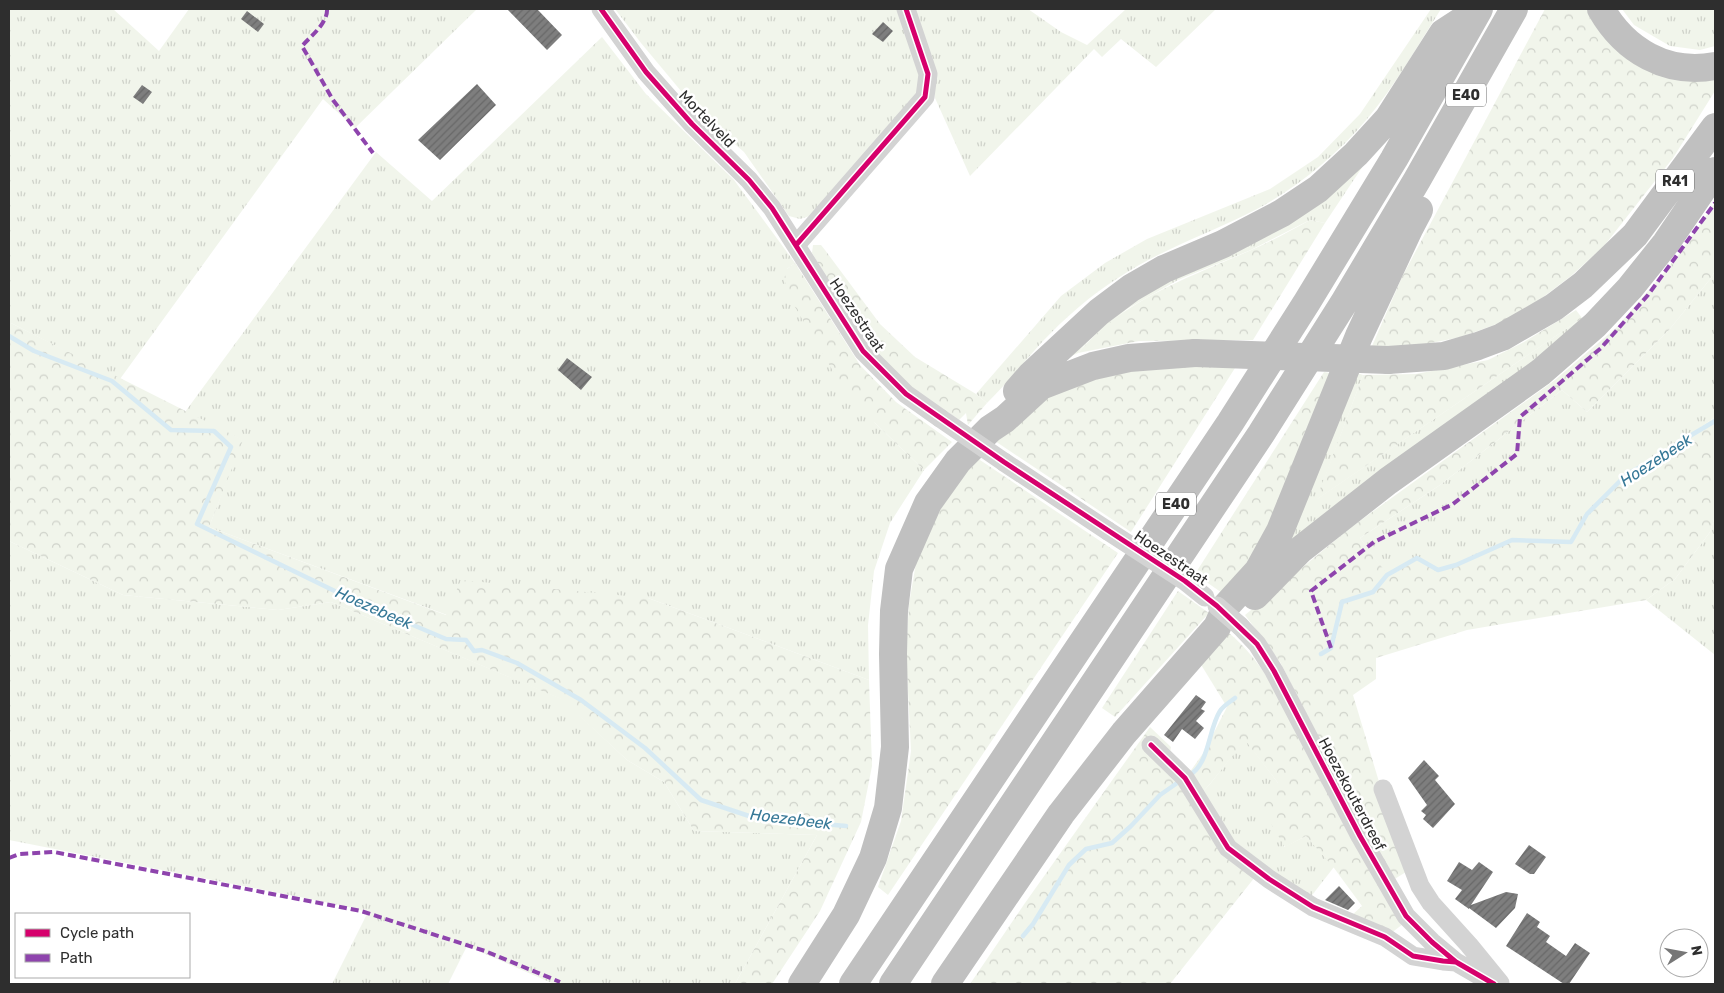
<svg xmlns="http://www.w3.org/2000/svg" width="1724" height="993" font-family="Rubik,sans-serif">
<defs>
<pattern id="grass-tufts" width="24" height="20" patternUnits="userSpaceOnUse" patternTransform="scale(1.25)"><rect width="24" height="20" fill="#f1f5eb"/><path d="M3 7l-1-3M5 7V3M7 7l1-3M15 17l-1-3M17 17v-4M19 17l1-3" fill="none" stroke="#cfd2ca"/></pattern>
<pattern id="forest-crowns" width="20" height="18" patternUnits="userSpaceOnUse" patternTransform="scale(1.25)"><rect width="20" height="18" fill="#f1f5eb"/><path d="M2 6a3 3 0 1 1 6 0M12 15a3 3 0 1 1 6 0" fill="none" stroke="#cfd2ca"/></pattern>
<pattern id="building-hatch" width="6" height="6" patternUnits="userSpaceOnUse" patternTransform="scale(1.25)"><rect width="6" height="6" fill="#7e7e7e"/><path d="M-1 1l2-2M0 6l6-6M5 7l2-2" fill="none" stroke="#686868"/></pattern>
</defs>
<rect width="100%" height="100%" fill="#fff"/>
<path fill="url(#grass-tufts)" d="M 9,9 L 113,9 L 159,51 L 189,9 L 477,9 L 355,128 L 323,99 L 120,379 L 9,322 Z
M 615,9 L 901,9 L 922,73 L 919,91 L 816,214 L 800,219 L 789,216 L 744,152 L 701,115 L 641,43 Z
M 912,9 L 1028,9 L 1061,32 L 1087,45 L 1126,9 L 1216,9 L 1156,67 L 1121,39 L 1102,57 L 1094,49 L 970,176 L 935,98 L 935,80 Z
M 1431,9 L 1441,9 C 1418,45 1395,86 1367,119 C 1337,155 1298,187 1257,209 C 1211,233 1161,249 1118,278 C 1091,295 1065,318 1043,341 C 1024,362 1007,383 987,403 L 976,394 L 1061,296 L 1105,263 L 1147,239 L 1270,189 L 1318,157 L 1360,114 Z
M 1622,9 L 1715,9 L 1715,46 L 1700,50 L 1670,46 L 1634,25 Z
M 602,37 L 646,94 L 734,180 L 795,263 L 787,269 L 875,423 L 924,470 L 890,523 L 874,571 L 868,625 L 869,680 L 648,598 L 447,615 L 209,527 L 242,440 L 185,412 L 376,152 L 432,201 Z
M 1377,145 L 1325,223 L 1310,220 L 1251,250 L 1178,280 L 1127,309 L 1088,341 L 1078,353 L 1055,364 L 1109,311 Z
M 1715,271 L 1715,417 L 1659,457 L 1627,474 L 1587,514 L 1571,542 L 1512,540 L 1456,565 L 1438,570 L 1417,558 L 1387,575 L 1360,538 L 1440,485 L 1562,390 L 1587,412 L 1669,330 L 1711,278 Z
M 1582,318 L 1561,342 L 1286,545 L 1357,373 L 1363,375 L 1317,499 Z
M 1715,516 L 1715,655 L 1646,600 L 1675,579 L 1710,532 Z
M 9,541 L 123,595 L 278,610 L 331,602 L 562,699 L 627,760 L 664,782 L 694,831 L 817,835 L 735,984 L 554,984 L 467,946 L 448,984 L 332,984 L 368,912 L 340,905 L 9,840 Z
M 1245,739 L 1278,783 L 1284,847 L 1306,836 L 1334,867 L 1309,899 L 1232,846 L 1200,795 L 1210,784 Z"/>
<path fill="url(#forest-crowns)" d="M 1545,9 L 1589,9 L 1605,36 L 1715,75 L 1715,91 L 1673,158 L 1604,246 L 1571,276 L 1538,301 L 1500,323 L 1461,337 L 1406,348 L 1372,346 L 1402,277 Z
M 1715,203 L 1715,271 L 1711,278 L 1669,330 L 1587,412 L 1562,390 L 1440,485 L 1360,538 L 1387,574 L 1417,558 L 1438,570 L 1456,565 L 1512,540 L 1571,542 L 1587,514 L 1627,474 L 1659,457 L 1715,417 L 1715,516 L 1710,532 L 1675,579 L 1646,600 L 1467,630 L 1376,658 L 1376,679 L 1353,695 L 1406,872 L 1393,880 L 1325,750 L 1280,662 L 1245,615 L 1350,528 L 1555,380 L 1617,327 L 1677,257 Z
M 1310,220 L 1325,223 L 1253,340 L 1139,341 L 1078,353 C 1123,300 1187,278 1249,251 C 1270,242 1290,231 1310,220 Z
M 813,245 L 821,245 L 825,250 L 880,324 L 915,357 L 976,394 L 987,403 L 968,425 L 966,413 L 959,420 C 933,402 905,386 883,362 C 854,331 834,289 812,253 Z
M 795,263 L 860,365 L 896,402 L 952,442 L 924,470 L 875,423 L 839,381 L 795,307 L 784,279 L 787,269 Z
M 1576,310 L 1582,318 L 1316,500 L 1363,375 L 1416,374 L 1488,360 L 1524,342 Z
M 9,322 L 243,440 L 209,527 L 446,615 L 461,580 L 648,598 L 869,680 L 872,766 L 861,822 L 820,911 L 772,984 L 735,984 L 817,835 L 694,831 L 664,782 L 627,760 L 561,699 L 331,602 L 278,610 L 123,595 L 9,541 Z
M 1181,365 L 1235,368 L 1131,532 L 995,441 L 1031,407 L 1054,394 L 1095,379 L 1134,369 Z
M 1324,372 L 1336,374 L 1253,563 L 1225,595 L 1195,574 Z
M 977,458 L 1118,553 L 888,895 L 878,887 L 901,821 L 911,751 L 906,652 L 909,604 L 917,557 L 935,516 Z
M 1178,591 L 1209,613 L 1115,717 L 1102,708 Z
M 1229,633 C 1266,663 1291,719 1314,761 C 1344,815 1374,870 1403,924 L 1390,934 L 1351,916 L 1362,906 L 1334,868 L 1306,836 L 1285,847 L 1257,801 L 1278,783 L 1245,740 L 1210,784 L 1200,795 L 1187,776 L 1204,752 L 1227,707 L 1200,663 Z
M 1150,727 L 1171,747 L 1168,765 L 1255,877 L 1170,984 L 970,984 L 1025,903 Z"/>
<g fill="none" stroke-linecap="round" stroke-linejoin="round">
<path stroke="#d7eaf3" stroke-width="4.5" d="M 9,336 L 34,351 L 112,381 L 171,430 L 214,431 L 231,447 L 197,524 L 347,597 L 446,639 L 466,640 L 474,651 L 482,650 L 517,663 L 581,700 L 645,748 L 701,800 L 755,818 L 846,826
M 1321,654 L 1331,648 L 1342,602 L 1373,592 L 1387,575 L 1417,558 L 1438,570 L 1456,565 L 1512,540 L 1571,542 L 1587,514 L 1627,474 L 1659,457 L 1683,440 L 1715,421
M 1190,775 C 1210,762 1208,730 1220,711 C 1223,706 1230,702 1235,698
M 1023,936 L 1033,924 L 1069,865 L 1086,849 L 1112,843 L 1131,826 L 1160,795 L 1180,781"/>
</g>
<path fill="url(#building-hatch)" d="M 507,9 L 537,9 L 562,35 L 547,50 Z
M 247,11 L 264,24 L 258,32 L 241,19 Z
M 883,22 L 893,31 L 883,42 L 872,34 Z
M 477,84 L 496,105 L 440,160 L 418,140 Z
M 142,85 L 152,92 L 143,104 L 133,97 Z
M 567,358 L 592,377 L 581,390 L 558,370 Z
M 1196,695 L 1206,702 L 1201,709 L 1205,711 L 1196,721 L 1204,728 L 1195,739 L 1182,729 L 1173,742 L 1164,735 Z
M 1424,760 L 1439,776 L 1435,780 L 1455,804 L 1433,828 L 1423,819 L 1426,815 L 1421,811 L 1427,805 L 1408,778 Z
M 1529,845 L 1546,857 L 1534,874 L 1530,874 L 1515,864 Z
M 1459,862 L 1472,870 L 1479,862 L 1493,872 L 1471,905 L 1506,892 L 1518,894 L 1515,908 L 1496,928 L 1469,908 L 1469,909 L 1455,899 L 1462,890 L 1447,881 Z
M 1339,886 L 1355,903 L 1348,910 L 1325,900 Z
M 1527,913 L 1540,922 L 1537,927 L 1550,936 L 1546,942 L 1566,956 L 1575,943 L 1590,953 L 1569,984 L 1564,984 L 1506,946 Z"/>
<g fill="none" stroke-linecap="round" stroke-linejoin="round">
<path stroke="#d3d3d3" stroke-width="19" d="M 601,9 L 646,72 L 692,124 L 749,180 L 772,208 L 863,351 L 906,394 L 940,418
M 796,245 L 925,97 L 928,74 L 906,9
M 1004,462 L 1108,531
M 1240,626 L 1257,644 L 1274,671 L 1360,836 L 1406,916 L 1432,942 L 1456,962 L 1494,984
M 1151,745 L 1185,778 L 1228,848 L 1269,879 L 1313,907 L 1385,937 L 1413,956 L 1443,961 L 1456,962
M 1383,789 L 1420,886 L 1431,903 L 1469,945 L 1500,983"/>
<path stroke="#c0c0c0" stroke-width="28" d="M 1601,9 C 1625,51 1667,75 1715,66
M 1388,360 L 1444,356 L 1478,346 L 1502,337 L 1554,307 L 1583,285 L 1635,235 L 1715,127
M 1017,391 L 1031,375 L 1099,312 L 1131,288 L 1164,269 L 1223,244 L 1282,213 L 1318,189 L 1356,154 L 1388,119 L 1443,33 L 1466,18
M 1255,596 L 1300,550 L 1388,481 L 1541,372 L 1595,325 L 1630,288 L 1666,243 L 1715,171
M 802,984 L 846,915 L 873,858 L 888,808 L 895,747 L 893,654 L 894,611 L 899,569 L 928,503 L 958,461 L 990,429 L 1005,419 L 1041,386 L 1093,366 L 1129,358 L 1195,353
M 853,984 L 1230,423 L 1307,302 L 1394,159 L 1479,9
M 893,984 L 1261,434 L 1345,301 L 1417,180 L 1514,9
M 945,984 L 1061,814 L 1124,733 L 1217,627 L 1227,605 L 1258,571 L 1280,531 L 1359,336 L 1409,229 L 1419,210"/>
<path stroke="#d3d3d3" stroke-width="19" d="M 940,418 L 1004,462
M 1108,531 L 1185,581 L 1205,597
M 1217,606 L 1240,626"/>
<path stroke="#c0c0c0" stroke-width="28" d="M 1195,353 L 1388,360"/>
<path stroke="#8e44ad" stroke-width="4" stroke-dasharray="8 4" stroke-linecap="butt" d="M 327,9 C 328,23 310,37 302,46 L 333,100 L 373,153
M 1331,648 L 1311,591 L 1374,542 L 1453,504 L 1517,454 L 1520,417 L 1601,348 L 1648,295 L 1715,203
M 9,858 L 19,854 L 54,852 L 361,911 L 485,951 L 560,982"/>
<g stroke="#fff" stroke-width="8">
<path id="cycleway" d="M 601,9 L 646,72 L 692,124 L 749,180 L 772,208 L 863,351 L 906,394 L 1004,462 L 1185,581 L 1217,606 L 1257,644 L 1274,671 L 1360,836 L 1406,916 L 1432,942 L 1456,962 L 1494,984
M 796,245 L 925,97 L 928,74 L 906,9
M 1151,745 L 1185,778 L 1228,848 L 1269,879 L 1313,907 L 1385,937 L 1413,956 L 1443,961 L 1456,962"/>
</g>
<use href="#cycleway" stroke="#d6006c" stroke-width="5"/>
</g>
<g text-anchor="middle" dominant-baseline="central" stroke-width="5" stroke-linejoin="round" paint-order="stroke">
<g fill="#fff" stroke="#6d6d6d" stroke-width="1">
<rect x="1446" y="83.5" width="40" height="23" rx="4"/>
<rect x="1656" y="169.5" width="38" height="23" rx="4"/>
<rect x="1156" y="492.5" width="40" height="23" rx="4"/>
</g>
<g font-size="14" font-weight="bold" fill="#2e2e2e">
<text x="1466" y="95">E40</text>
<text x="1675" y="181">R41</text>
<text x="1176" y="504">E40</text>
</g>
<g font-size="15" fill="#2e2e2e" stroke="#fff">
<text transform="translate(707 119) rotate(46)">Mortelveld</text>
<text transform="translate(857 315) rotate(56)">Hoezestraat</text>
<text transform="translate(1171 558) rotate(34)">Hoezestraat</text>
<text transform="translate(1352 794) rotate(62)">Hoezekouterdreef</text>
</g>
<g font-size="16" font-style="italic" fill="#367897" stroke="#fff">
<text transform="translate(1656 460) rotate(-33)">Hoezebeek</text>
<text transform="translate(374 608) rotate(24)">Hoezebeek</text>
<text transform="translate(791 819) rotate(7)">Hoezebeek</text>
</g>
</g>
<rect width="1724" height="993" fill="none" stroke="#2e2e2e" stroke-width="20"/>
<rect x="15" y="913" width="175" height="65" fill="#ffffff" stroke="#ababab"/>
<rect x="25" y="929" width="25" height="8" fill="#d6006c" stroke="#ababab"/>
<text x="60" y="938" font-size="15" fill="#2e2e2e">Cycle path</text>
<rect x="25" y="954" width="25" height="8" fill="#8e44ad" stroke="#ababab"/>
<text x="60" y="963" font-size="15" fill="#2e2e2e">Path</text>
<g transform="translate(1684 953) rotate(79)"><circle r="24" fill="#ffffff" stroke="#ababab"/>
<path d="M0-4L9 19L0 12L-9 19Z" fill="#777777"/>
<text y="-8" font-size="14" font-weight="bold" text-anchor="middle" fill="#2e2e2e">N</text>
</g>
</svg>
